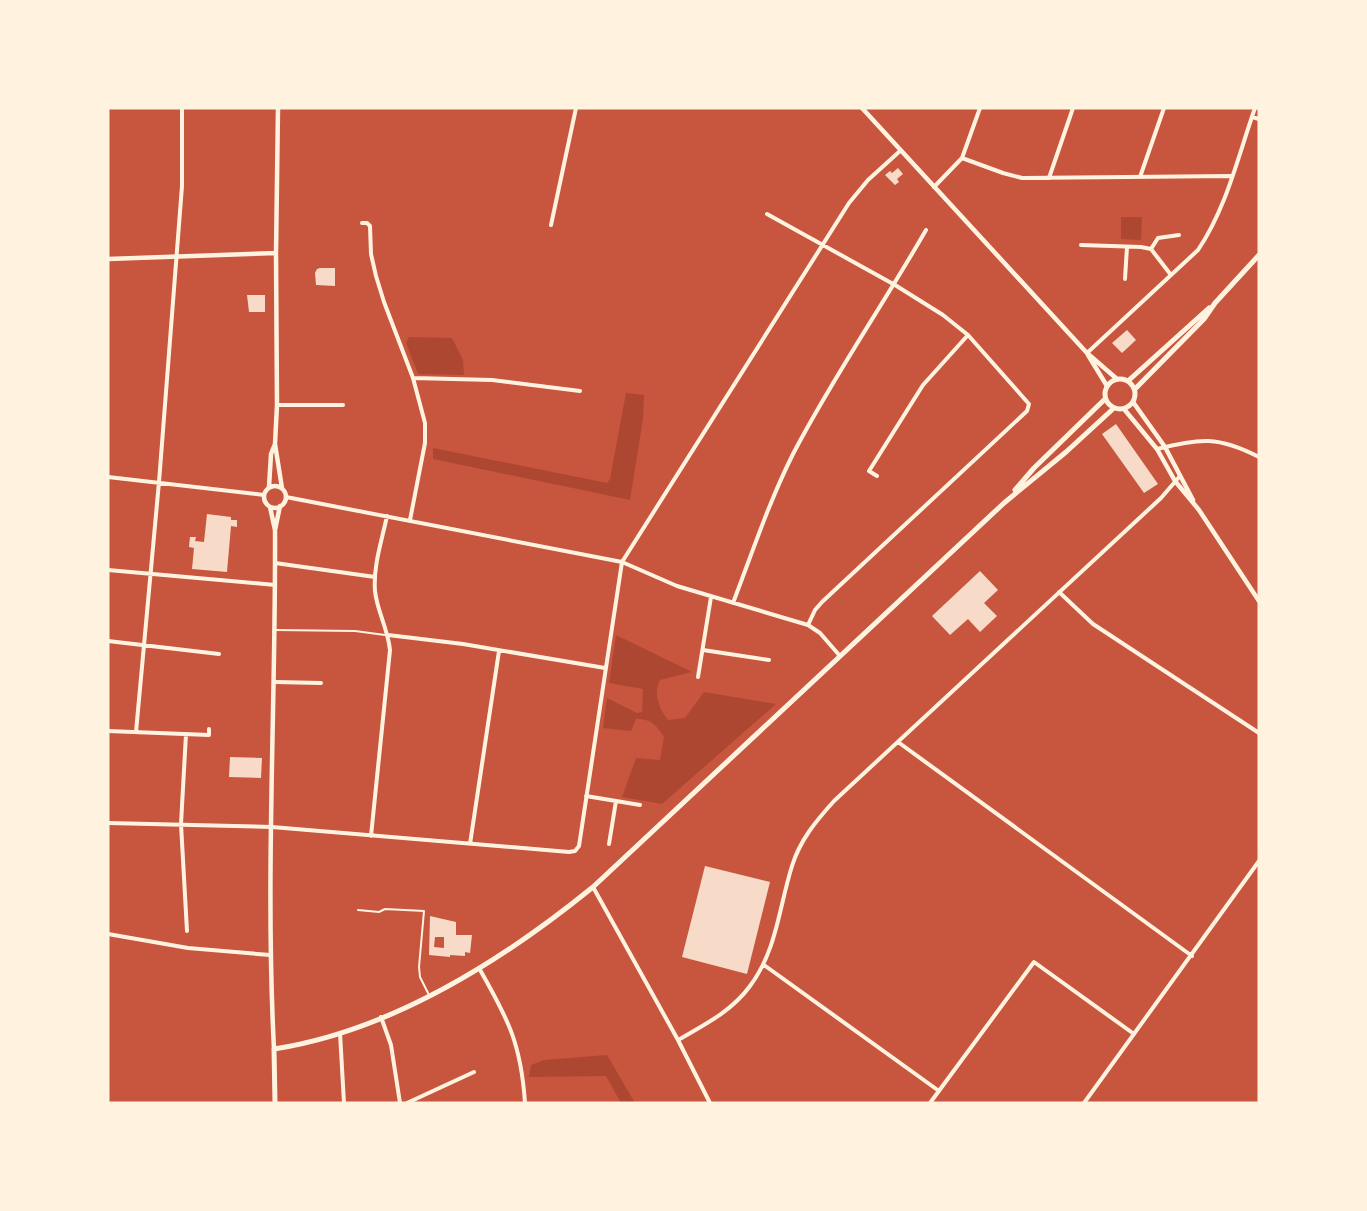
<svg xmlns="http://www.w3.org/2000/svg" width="1367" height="1211" font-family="'Open Sans',sans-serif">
<rect width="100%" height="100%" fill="#c8553d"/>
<path fill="#ae4732" d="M 1121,217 L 1142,217 L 1141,240 L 1121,239 Z
M 409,337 L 452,338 L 463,360 L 464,375 L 418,374 L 406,343 Z
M 626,393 L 644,395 L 643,419 L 630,500 L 433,459 L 433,448 L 607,483 L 610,479 Z
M 616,635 L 692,672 L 660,680 C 653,693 659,709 668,720 L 685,718 L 704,692 L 776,704 L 662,804 L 622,797 L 636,758 L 660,760 L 664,737 C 656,725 652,719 636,719 L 631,731 L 603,728 L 607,698 L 637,713 L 642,712 L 643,689 L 609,683 Z
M 607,1055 L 635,1103 L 621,1103 L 606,1076 L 529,1077 L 531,1065 L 544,1060 Z"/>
<path fill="#f7dbc8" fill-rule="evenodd" d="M 898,168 L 903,174 L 897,179 L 899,182 L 895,185 L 885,175 L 890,171 L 892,173 Z
M 320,268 L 335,268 L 335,286 L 316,285 L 315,273 L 317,269 Z
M 247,295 L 265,295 L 265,312 L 249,312 Z
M 1127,330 L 1136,340 L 1122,353 L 1112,343 Z
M 1116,424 L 1158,484 L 1144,493 L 1102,434 Z
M 207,514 L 231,517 L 231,520 L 237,520 L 237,527 L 231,526 L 227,572 L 192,569 L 194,548 L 189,547 L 190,537 L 196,537 L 195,541 L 204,542 Z
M 980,571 L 998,590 L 984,603 L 997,616 L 980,632 L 968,619 L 950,635 L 932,616 Z
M 230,757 L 262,758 L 261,778 L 229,777 Z
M 705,866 L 770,882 L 747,974 L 682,957 Z
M 430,916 L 456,922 L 456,935 L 472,935 L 470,953 L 465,952 L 465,956 L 450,955 L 450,957 L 429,955 ZM 435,937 L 444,937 L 444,948 L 434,947 Z"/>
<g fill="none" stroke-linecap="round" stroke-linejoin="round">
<path stroke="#fff3e0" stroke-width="2" d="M 275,630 L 355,631 L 385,635
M 358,910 L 379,912 L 385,909 L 424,911 L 419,967 L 420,977 L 429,995"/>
<path stroke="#fff3e0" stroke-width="4" d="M 1252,117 L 1259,119
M 962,158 L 1003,173 L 1022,178 L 1231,176
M 1140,177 L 1164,108
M 1049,178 L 1073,108
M 934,187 L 962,158 L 980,108
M 767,214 L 895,285 L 943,315 L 968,335 L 1029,404 L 1027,411 L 822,602 L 815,610 L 808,625
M 362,223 L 367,223 L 370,226 L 371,254 L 376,276 L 384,302 L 413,378 L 425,423 L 425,443 L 410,520
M 551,225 L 576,108
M 1081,245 L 1141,247 L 1151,249 L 1171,275
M 1151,249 L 1158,238 L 1179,235
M 1125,279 L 1127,247
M 1087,353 L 1198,250 C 1227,207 1238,156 1255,108
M 413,378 L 492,380 L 580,391
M 277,405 L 343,405
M 1157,449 C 1200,438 1218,436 1259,457
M 877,476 L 869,471 L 923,385 L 968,335
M 108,477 L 264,495
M 286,497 L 622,562 L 677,586 L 808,625 L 820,633 L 840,656
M 275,563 L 375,577
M 108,570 L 275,585
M 1059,592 L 1093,624 L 1259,733
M 733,603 C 752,553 769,502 793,454 C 833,377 883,305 926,230
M 388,635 L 463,644 L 605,668
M 108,641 L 219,654
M 703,650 L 769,660
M 698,677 L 711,597
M 275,682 L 321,683
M 108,731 L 209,735 L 209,729
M 136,732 L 159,482 L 182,186 L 182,108
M 186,734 L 181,824 L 187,931
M 898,742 L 1192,956
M 586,796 L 640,805
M 108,823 L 272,827 L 569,852 L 575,851 L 579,846 L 622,562 L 849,203 L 868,180 L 900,151
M 371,836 L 390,650 C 388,629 377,611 375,591 C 373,566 382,540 387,516
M 470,844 L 499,651
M 609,844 L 616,801
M 593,887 L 678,1040 L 710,1103
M 108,934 L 188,948 L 270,955
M 764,965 L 939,1091
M 479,968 C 508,1019 521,1043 525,1103
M 381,1017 L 391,1045 L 400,1103
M 340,1033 L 344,1103
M 678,1040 C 704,1025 732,1011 750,986 C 777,950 779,907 792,866 C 800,840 816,821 834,801 L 1161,498 L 1180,476
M 407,1103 L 474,1072
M 930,1103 L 1034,962 L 1134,1034
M 1084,1103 L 1259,861"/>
<path stroke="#fff3e0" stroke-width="4.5" d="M 862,108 L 1087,353 L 1117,379
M 108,259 L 276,253
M 1088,355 L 1107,386
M 1133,402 L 1165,447 L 1193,500
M 1124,409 L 1157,449 L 1175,481 L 1199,510 L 1259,601
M 275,444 L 282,488
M264 497a11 11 0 1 1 22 0a11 11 0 1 1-22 0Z
M 269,487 L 271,454 L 275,444 L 277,405 L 276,253 L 278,108
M 270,507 L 275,530
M 274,1049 C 265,876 276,703 275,530 L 280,506"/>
<path stroke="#fff3e0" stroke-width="5" d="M1105 394a15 15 0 1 1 30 0a15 15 0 1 1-30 0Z
M 1128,381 L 1209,308
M 1135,389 L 1204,319 L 1215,303 L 1259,255
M 1015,490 L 1034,468 L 1105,399
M 275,1103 L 274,1049 C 391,1031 502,961 593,887 L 1004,503 L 1066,452 L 1114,408"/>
</g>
<rect width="1367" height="1211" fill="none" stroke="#fff3e0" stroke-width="219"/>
</svg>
